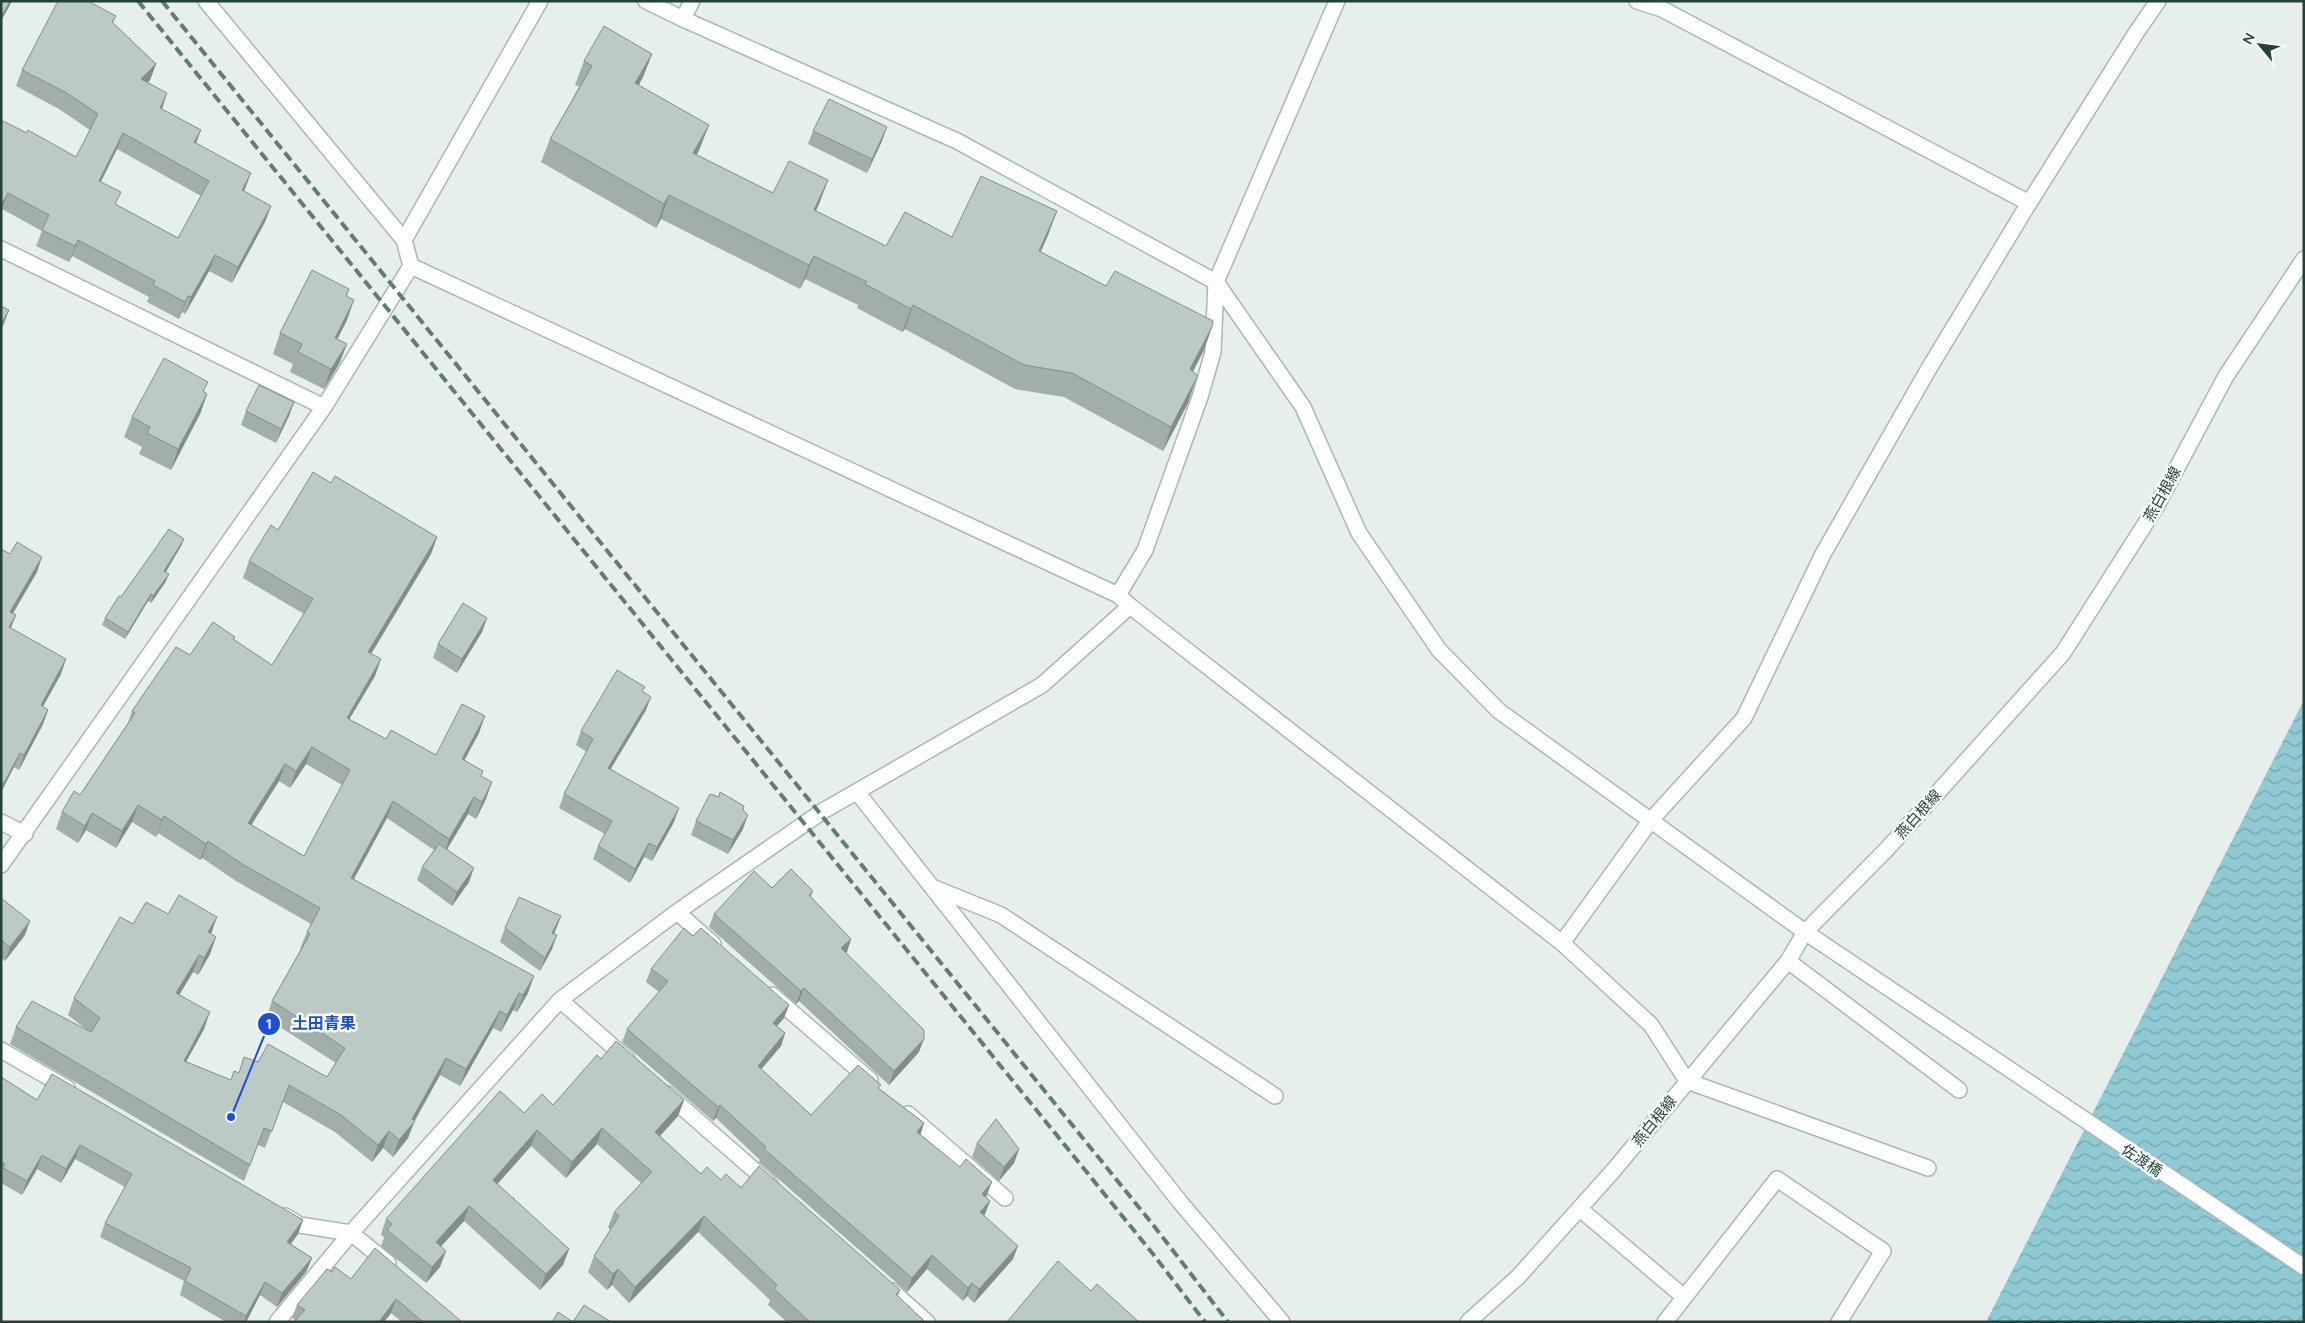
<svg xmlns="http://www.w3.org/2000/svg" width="2305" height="1323" font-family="Quicksand,'Noto Sans JP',sans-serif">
<defs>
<pattern id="water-waves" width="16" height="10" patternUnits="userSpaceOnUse" patternTransform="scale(1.25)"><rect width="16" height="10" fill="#8ec9d4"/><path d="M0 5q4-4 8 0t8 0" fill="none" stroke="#74a5ad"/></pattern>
</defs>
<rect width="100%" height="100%" fill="#e6efeb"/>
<path fill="url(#water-waves)" d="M 2304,700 L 2304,1322 L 1986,1322 Z"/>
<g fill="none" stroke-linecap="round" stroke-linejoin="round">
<g stroke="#a8b8b2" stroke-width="18">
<path id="street" d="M 206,1 L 404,240
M 1637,1 L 1662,9 L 2029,203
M 683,19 L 692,1
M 1,249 L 324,407
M 411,266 L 1118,595 L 1130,606 L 1562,943 L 1651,1025 L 1687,1081 L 1928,1168
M 1118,595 L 1145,550 L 1200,397 L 1213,352 L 1216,282 L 1337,1
M 857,792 L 1180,1202 L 1282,1322
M 1,822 L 25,834
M 1,865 L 324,407 L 411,266 L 404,240 L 540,1
M 932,887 L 1001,915 L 1275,1096
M 677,912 L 713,944
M 1562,943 L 1651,820 L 1744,718 L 1823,554 L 1928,370 L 2029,203 L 2136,33 L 2158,1
M 1788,961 L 1959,1090
M 772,995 L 870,1080
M 560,1000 L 627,1059
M 1,1050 L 67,1088
M 667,1094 L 770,1184
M 908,1114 L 1005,1198
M 1580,1209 L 1684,1297
M 285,1216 L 300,1225 L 351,1233 L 388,1263
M 892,1291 L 927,1322
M 277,1322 L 351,1233 L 560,1000 L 677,912 L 823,811 L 1042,685 L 1130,606
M 1665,1322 L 1777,1179 L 1883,1251 L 1839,1322"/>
</g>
<g stroke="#a4bbb3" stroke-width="18">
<path id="secondary" d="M 646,1 L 683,19 L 957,141 L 1216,282 L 1303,407 L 1359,533 L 1439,650 L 1499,711 L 1805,932 L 2304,1267
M 1468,1322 L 1518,1277 L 1613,1171 L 1788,961 L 1805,932 L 1887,849 L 2063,653 L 2156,507 L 2226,376 L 2304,259"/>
</g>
<use href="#street" stroke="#fff" stroke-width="15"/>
<use href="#secondary" stroke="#fff" stroke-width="15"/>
<path stroke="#5f7d75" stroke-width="4" stroke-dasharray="10 5" stroke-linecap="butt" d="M 138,1 L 1153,1254 L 1205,1322
M 162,1 L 1154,1226 L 1228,1322"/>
</g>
<path fill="#a1aea9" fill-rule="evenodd" d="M 116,16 L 113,23 L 156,64 L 150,80 L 148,82 L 162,109 L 244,191 L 271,206 L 265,222 L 232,283 L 209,271 L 185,314 L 182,312 L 179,319 L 147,302 L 149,297 L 72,256 L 69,262 L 36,246 L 42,231 L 2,209 L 27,133 L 76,157 L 90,130 L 59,109 L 16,86 L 22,70 ZM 117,149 L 201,196 L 178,238 L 117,205 L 101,182 Z
M 652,54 L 643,77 L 639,85 L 700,148 L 697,155 L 773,193 L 828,180 L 819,204 L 816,211 L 886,246 L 952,237 L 1057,211 L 1048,235 L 1041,252 L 1106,286 L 1212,327 L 1204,350 L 1193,372 L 1188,403 L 1163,451 L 1064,397 L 1015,389 L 905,329 L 902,332 L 857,308 L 858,305 L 805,279 L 800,289 L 661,219 L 656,228 L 541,162 L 550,139 L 579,87 L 575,85 L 584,61 Z
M 813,131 L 882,141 L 867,173 L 808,144 Z
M 349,289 L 347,296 L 347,320 L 337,339 L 347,344 L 339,364 L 324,389 L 290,372 L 293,364 L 273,354 L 280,333 Z
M 204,392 L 207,394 L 200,414 L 171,470 L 139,454 L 142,447 L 124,437 L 132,417 Z
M 294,402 L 289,416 L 276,443 L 241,425 L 246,411 Z
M 331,483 L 437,537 L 431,554 L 371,654 L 375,676 L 349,719 L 386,739 L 436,755 L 479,733 L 464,760 L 481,776 L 486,799 L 476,819 L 468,814 L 447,849 L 469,882 L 452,906 L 417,880 L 422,867 L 434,850 L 387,818 L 354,879 L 528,993 L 517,1012 L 513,1010 L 501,1032 L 493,1028 L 460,1086 L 440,1075 L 415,1121 L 408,1138 L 393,1157 L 383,1148 L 372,1162 L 335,1132 L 283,1102 L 265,1148 L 258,1145 L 244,1181 L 10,1044 L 16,1027 L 87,1030 L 68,1015 L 74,998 L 133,924 L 168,914 L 211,934 L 216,937 L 210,954 L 198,975 L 193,972 L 179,995 L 204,1029 L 186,1062 L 231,1080 L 234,1071 L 239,1073 L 258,1062 L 327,1077 L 336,1063 L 266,1018 L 272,1001 L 301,949 L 300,949 L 307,932 L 311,924 L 236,881 L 202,858 L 200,860 L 158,833 L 156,837 L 132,822 L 116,848 L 86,830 L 78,843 L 56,829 L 62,812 L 80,795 L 128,723 L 132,711 L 190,655 L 235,637 L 234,640 L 272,665 L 304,614 L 243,578 L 249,561 L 278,530 ZM 306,764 L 342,785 L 304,856 L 251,825 L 279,781 L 290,788 Z
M 184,539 L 181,546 L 166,572 L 166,581 L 151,603 L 148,601 L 125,639 L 102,625 L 105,618 L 121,597 Z
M 1,549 L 37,572 L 13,613 L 11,628 L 61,674 L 43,707 L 48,710 L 43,724 L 19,770 L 14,767 L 1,792 Z
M 487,618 L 482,632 L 457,673 L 433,658 L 438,644 Z
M 643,692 L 646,710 L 611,769 L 674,822 L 652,861 L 644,857 L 630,883 L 593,859 L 598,846 L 605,834 L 559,808 L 564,794 L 587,752 L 576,745 L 581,731 Z
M 743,810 L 743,829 L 728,854 L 691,835 L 696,821 Z
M 772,888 L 813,891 L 811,897 L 851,939 L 846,953 L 919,1052 L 889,1085 L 799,1001 L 796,1004 L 709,927 L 714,914 Z
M 1,898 L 25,935 L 5,961 L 1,958 Z
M 561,916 L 554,934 L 552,949 L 540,971 L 500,942 L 505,928 Z
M 693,936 L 789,1005 L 784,1018 L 777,1026 L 785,1033 L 781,1046 L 761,1069 L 811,1115 L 880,1089 L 924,1123 L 920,1134 L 987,1195 L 986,1197 L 990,1201 L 985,1214 L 984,1216 L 1013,1259 L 974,1303 L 967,1296 L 963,1301 L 927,1269 L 907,1292 L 766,1168 L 759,1162 L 760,1160 L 716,1118 L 713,1121 L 622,1042 L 627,1029 L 659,992 L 646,982 L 651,969 Z
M 601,1059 L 684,1100 L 678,1116 L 660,1136 L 701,1174 L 721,1180 L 741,1188 L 900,1290 L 898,1296 L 925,1322 L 787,1322 L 768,1305 L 770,1300 L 698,1232 L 629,1303 L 612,1285 L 607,1290 L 588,1272 L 594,1256 L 610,1230 L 608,1227 L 614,1212 L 641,1183 L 597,1144 L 566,1178 L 531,1146 L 497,1184 L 569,1249 L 563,1265 L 540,1290 L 464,1221 L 441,1247 L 440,1267 L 426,1283 L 381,1246 L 384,1238 L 381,1234 L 386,1219 L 524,1113 L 553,1105 Z
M 1,1077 L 37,1100 L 303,1220 L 298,1234 L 291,1244 L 312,1258 L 306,1272 L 277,1307 L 260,1295 L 246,1322 L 226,1322 L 180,1295 L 184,1281 L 100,1237 L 105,1223 L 125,1187 L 75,1159 L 61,1183 L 37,1169 L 22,1195 L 1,1183 Z
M 977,1143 L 1019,1149 L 1014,1163 L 999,1181 L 972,1157 Z
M 332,1272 L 351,1279 L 462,1322 L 402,1322 L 391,1313 L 384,1322 L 294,1322 L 295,1320 L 292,1318 L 297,1305 Z"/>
<path fill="#838d89" d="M 10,1 L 12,1 L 10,5 L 1,21 L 1,17 Z
M 652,54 L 643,77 L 626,107 L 635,83 Z
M 156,64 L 150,80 L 135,95 L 141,79 Z
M 167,93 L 162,109 L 160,108 Z
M 709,125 L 700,148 L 684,177 L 693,153 Z
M 887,127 L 882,141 L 867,173 L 872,159 Z
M 201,130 L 195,146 L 194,142 Z
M 123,133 L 117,149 L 93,197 L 99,181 Z
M 251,173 L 245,189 L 236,206 L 242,190 Z
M 828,180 L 819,204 L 805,233 L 814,210 Z
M 8,193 L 2,209 L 1,211 L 1,206 Z
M 669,195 L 661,219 L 656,228 L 664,204 Z
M 271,206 L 265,222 L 232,283 L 238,267 Z
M 1057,211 L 1048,235 L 1030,274 L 1039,251 Z
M 78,240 L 72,256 L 69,262 L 75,246 Z
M 215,255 L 209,271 L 185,314 L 191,297 Z
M 814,256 L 805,279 L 800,289 L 809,265 Z
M 188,296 L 182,312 L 179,319 L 185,302 Z
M 354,300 L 347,320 L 328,358 L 335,338 Z
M 913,305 L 905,329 L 902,332 L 911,309 Z
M 9,310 L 3,326 L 1,329 L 1,324 Z
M 1212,327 L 1204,350 L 1181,393 L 1190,369 Z
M 347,344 L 339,364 L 324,389 L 331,369 Z
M 1196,379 L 1188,403 L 1163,451 L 1171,427 Z
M 207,394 L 200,414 L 171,470 L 178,449 Z
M 294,402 L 289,416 L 276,443 L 281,429 Z
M 437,537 L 431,554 L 362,669 L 368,652 Z
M 184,539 L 181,546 L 162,578 L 164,571 Z
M 42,557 L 37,572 L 5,627 L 10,612 Z
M 169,574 L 166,581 L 151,603 L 153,596 Z
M 151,594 L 148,601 L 125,639 L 128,632 Z
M 16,615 L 10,630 L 9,627 Z
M 487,618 L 482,632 L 457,673 L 462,659 Z
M 66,659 L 61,674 L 35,720 L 41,705 Z
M 381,659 L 375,676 L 340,735 L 347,718 Z
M 651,697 L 646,710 L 603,781 L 608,768 Z
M 48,710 L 43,724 L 19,770 L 24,755 Z
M 485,716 L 479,733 L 456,776 L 462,759 Z
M 312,747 L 306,764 L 290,788 L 296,771 Z
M 20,753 L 14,767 L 1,792 L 1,790 L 4,783 Z
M 285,764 L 279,781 L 242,840 L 248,823 Z
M 492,782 L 486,799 L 476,819 L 482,802 Z
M 474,797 L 468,814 L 443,856 L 449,839 Z
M 393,801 L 387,818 L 345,895 L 351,878 Z
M 138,805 L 132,822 L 116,848 L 122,831 Z
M 679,808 L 674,822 L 652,861 L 657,847 Z
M 92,813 L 86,830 L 78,843 L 85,826 Z
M 748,815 L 743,829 L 728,854 L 733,840 Z
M 164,816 L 158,833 L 156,837 L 162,820 Z
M 208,841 L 202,858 L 200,860 L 206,844 Z
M 649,843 L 644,857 L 630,883 L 635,869 Z
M 474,868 L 469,882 L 452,906 L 457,892 Z
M 561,916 L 556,929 L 547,947 L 552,933 Z
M 217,917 L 211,934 L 208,932 Z
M 30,921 L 25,935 L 5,961 L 10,947 Z
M 557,935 L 552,949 L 540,971 L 545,958 Z
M 216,937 L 210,954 L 198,975 L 204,958 Z
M 851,939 L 847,952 L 836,961 L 841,948 Z
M 199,955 L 193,972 L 170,1010 L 176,993 Z
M 534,976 L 528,993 L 517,1012 L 523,995 Z
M 804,988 L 799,1001 L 796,1004 L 801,991 Z
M 519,993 L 513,1010 L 501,1032 L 507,1015 Z
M 789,1005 L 784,1018 L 768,1036 L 773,1023 Z
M 500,1011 L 493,1028 L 460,1086 L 466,1069 Z
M 210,1012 L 204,1029 L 177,1078 L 184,1061 Z
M 785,1033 L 781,1046 L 753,1079 L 758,1066 Z
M 924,1039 L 919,1052 L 889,1085 L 894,1071 Z
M 446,1058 L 440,1075 L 414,1121 L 408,1138 L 393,1157 L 399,1140 L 412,1119 Z
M 684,1100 L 678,1116 L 649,1148 L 655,1132 Z
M 720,1105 L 716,1118 L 713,1121 L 718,1107 Z
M 924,1123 L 920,1136 L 917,1132 Z
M 602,1128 L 597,1144 L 566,1178 L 572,1162 Z
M 537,1130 L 531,1146 L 487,1196 L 493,1180 Z
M 389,1131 L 383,1148 L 372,1162 L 378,1145 Z
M 80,1145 L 75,1159 L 61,1183 L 66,1169 Z
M 1019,1149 L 1014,1163 L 999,1181 L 1004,1167 Z
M 42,1155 L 37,1169 L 22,1195 L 27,1181 Z
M 992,1182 L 987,1195 L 978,1207 L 982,1194 Z
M 990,1201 L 985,1214 L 975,1226 L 980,1212 Z
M 469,1206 L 464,1221 L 430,1258 L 436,1242 Z
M 704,1216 L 698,1232 L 629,1303 L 635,1287 Z
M 303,1220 L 298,1234 L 282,1256 L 287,1242 Z
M 1018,1246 L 1013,1259 L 974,1303 L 979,1289 Z
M 569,1249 L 563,1265 L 540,1290 L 546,1274 Z
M 446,1251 L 440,1267 L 426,1283 L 432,1267 Z
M 932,1255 L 927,1269 L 907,1292 L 912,1278 Z
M 312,1258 L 306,1272 L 277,1307 L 282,1293 Z
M 618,1269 L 612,1285 L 607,1290 L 613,1274 Z
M 265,1282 L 260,1295 L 246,1322 L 244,1322 L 246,1316 Z
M 972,1283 L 967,1296 L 963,1301 L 968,1288 Z
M 396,1299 L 391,1313 L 384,1322 L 379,1322 Z"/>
<path fill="#bbcac4" stroke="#838d89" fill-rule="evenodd" d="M 1,1 L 10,1 L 1,17 Z
M 58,1 L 88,1 L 116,16 L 112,22 L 156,64 L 141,79 L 167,93 L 160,108 L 201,130 L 194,142 L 251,173 L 242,190 L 271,206 L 238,267 L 215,255 L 191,297 L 188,296 L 185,302 L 153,285 L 155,281 L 78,240 L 75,246 L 42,230 L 49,215 L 8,193 L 1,206 L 1,120 L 27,133 L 28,130 L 76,157 L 98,114 L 65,92 L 22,70 ZM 123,133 L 209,181 L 178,238 L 115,204 L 121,192 L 99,181 Z
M 604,26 L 652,54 L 635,83 L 709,125 L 693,153 L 773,193 L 789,161 L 828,180 L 814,210 L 886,246 L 905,212 L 952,237 L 981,176 L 1057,211 L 1039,251 L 1106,286 L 1115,271 L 1213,321 L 1212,327 L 1190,369 L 1198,376 L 1196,379 L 1171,427 L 1072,373 L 1024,365 L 913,305 L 911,309 L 865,284 L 867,282 L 814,256 L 809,265 L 669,195 L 664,204 L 550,139 L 592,66 L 584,61 Z
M 829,99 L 887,127 L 872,159 L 813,131 Z
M 312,270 L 349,289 L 346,296 L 354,300 L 335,338 L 347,344 L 331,369 L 298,352 L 302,344 L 280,333 Z
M 1,306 L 9,310 L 1,324 Z
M 164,358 L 208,382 L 203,391 L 207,394 L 178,449 L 147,433 L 150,427 L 132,417 Z
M 259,385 L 294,402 L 281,429 L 246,411 Z
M 313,472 L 331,483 L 335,476 L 437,537 L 368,652 L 381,659 L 347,718 L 386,739 L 391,730 L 436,755 L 462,704 L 485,716 L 462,759 L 483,771 L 481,776 L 492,782 L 482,802 L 474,797 L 449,839 L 393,801 L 351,878 L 534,976 L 523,995 L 519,993 L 507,1015 L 500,1011 L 466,1069 L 446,1058 L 412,1119 L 415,1121 L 399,1140 L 389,1131 L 378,1145 L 341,1115 L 289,1085 L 272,1131 L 264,1128 L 250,1165 L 16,1027 L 32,1001 L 91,1032 L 100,1018 L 74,998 L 120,917 L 133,924 L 146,902 L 168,914 L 179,895 L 217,917 L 208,932 L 216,937 L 204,958 L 199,955 L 176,993 L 210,1012 L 184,1061 L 231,1080 L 234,1071 L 239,1073 L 244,1057 L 258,1062 L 268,1044 L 327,1077 L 345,1048 L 272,1001 L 310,934 L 307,932 L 320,908 L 242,864 L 208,841 L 206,844 L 164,816 L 162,820 L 138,805 L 122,831 L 92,813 L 85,826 L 62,812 L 74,791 L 80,795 L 135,713 L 132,711 L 176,647 L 190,655 L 213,622 L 235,637 L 233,639 L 272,665 L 313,599 L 249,561 L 271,525 L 278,530 ZM 312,747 L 350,770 L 304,856 L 248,823 L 285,764 L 296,771 Z
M 169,529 L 184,539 L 164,571 L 169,574 L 153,596 L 151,594 L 128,632 L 105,618 L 119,596 L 121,597 Z
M 17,542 L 42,557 L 10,612 L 16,615 L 9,627 L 66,659 L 41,705 L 48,710 L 24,755 L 20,753 L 4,783 L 1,781 L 1,549 L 10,554 Z
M 463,603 L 487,618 L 462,659 L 438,644 Z
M 617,670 L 645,687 L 642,691 L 651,697 L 608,768 L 679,808 L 657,847 L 649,843 L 635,869 L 598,846 L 612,821 L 564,794 L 593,739 L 581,731 Z
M 720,792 L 744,806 L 743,810 L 748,815 L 733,840 L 696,821 L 710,794 L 719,797 Z
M 439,844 L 474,868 L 457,892 L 422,867 Z
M 791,869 L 813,891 L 809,895 L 851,939 L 841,948 L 924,1030 L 924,1039 L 894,1071 L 804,988 L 801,991 L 714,914 L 754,871 L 772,888 Z
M 519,897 L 561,916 L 552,933 L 557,935 L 545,958 L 505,928 Z
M 1,898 L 30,921 L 10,947 L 1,940 Z
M 684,928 L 693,936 L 701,928 L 789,1005 L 773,1023 L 785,1033 L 758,1066 L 811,1115 L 858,1065 L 881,1085 L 878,1088 L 924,1123 L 917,1132 L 960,1167 L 966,1159 L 992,1182 L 982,1194 L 990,1201 L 980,1212 L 1018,1246 L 979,1289 L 972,1283 L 968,1288 L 932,1255 L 912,1278 L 771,1155 L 764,1149 L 766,1147 L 720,1105 L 718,1107 L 627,1029 L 668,981 L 651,969 Z
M 616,1041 L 684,1100 L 655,1132 L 701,1174 L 707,1167 L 721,1180 L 726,1174 L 741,1188 L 759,1166 L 900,1290 L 896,1294 L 925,1322 L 810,1322 L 774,1289 L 777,1285 L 704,1216 L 635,1287 L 618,1269 L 613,1274 L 594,1256 L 619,1216 L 614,1212 L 652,1172 L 602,1128 L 572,1162 L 537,1130 L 493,1180 L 569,1249 L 546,1274 L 469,1206 L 436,1242 L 446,1251 L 432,1267 L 387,1230 L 392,1224 L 386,1219 L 500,1091 L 524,1113 L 542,1094 L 553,1105 L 597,1055 L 601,1059 Z
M 52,1074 L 303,1220 L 287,1242 L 312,1258 L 282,1293 L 265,1282 L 246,1316 L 185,1281 L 191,1268 L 105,1223 L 132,1174 L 80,1145 L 66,1169 L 42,1155 L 27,1181 L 3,1168 L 5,1164 L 1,1162 L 1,1077 L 37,1100 Z
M 996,1119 L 1019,1149 L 1004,1167 L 977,1143 Z
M 375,1248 L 462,1322 L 423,1322 L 396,1299 L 379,1322 L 294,1322 L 305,1310 L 297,1305 L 327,1269 L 332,1272 L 335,1267 L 351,1279 Z
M 1058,1261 L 1091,1291 L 1097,1284 L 1139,1322 L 1007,1322 Z
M 584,1305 L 611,1322 L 573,1322 Z
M 558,1312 L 573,1322 L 552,1322 Z"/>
<g text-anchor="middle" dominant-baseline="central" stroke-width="5" stroke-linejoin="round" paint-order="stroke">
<g font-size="15" fill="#24423a" stroke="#f7fbf9">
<text transform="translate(2162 494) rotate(-61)">燕白根線</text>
<text transform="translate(1918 814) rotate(-48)">燕白根線</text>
<text transform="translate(1654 1121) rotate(-51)">燕白根線</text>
<text transform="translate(2142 1160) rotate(34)">佐渡橋</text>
</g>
</g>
<path fill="none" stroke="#1d4ed8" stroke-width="2" d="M231 1117L269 1024"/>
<g fill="#1d4ed8" stroke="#f7fbf9" stroke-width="2">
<circle cx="231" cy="1117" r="5"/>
<circle cx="269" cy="1024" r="12"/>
</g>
<g font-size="15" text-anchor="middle" font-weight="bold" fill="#fff">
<text x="269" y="1029">1</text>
</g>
<g font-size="16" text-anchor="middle" font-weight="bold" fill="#1d4ed8" stroke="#f7fbf9" stroke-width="5" stroke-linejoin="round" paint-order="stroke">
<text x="324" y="1029">土田青果</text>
</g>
<rect width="2305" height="1323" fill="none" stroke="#24423a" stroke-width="5"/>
<g transform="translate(2260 45) rotate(299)" stroke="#f7fbf9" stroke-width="4" paint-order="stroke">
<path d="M0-4L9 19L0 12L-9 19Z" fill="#24423a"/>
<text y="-8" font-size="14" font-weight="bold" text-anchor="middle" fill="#24423a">N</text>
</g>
</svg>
